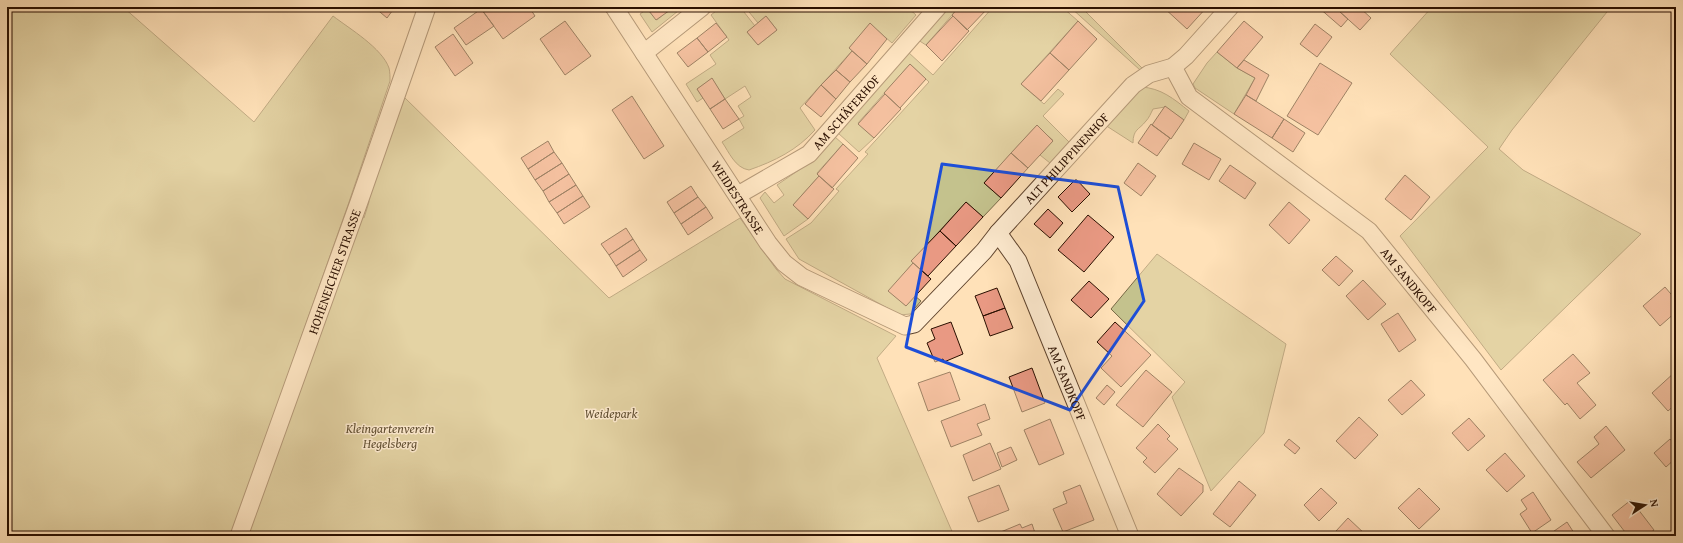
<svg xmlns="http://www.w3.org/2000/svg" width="1683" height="543" font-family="'Gentium Book Plus',serif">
<rect width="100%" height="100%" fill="#ffe1b8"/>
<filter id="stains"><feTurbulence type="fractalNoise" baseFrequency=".005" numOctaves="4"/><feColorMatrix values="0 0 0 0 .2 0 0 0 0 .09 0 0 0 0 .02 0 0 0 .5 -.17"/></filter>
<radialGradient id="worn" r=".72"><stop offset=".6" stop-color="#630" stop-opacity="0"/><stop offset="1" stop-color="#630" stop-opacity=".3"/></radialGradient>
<path fill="#c4c28d" stroke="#776846" d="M 7,7 L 123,7 L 254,122 L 333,16 C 350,29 382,48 389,68 C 390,72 390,77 390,81 L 348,205 L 231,536 L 7,536 Z
M 672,7 L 683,7 L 652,32 L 640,14 L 647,9 L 657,20 Z
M 721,7 L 740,7 L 755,26 L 747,32 L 758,45 L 777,30 L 766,16 L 758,23 L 745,7 L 907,7 L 916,15 L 892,43 L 870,24 L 849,48 L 852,51 L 800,108 L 815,130 C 797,150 775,161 749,170 C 735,168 729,152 722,142 L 744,128 L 739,119 L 744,116 L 738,106 L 751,97 L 745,86 L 725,99 L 712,79 L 697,89 L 703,98 L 697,102 L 686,84 L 716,64 L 710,55 L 729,40 L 711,15 Z
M 947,7 L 959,7 L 926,45 L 918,40 Z
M 993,7 L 1062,7 L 1078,21 L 1021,84 L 1044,104 L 1058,89 L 1064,94 L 1043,116 L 1069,142 L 1050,163 L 1040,155 L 1053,140 L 1036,126 L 984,183 L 1001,198 L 983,217 L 966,202 L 912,261 L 913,263 L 889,291 L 906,306 L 915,296 L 921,301 L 910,314 L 900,315 L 799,259 L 786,239 L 811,223 L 839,191 L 836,189 L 868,154 L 865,152 L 929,82 L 910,64 L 858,123 L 874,138 L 859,152 L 838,133 L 908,52 L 933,75 Z
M 1070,7 L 1081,7 L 1143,69 L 1140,70 Z
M 1432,7 L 1611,7 L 1512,130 L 1499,149 L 1523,170 L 1641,234 L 1501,370 L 1400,236 L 1488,147 L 1390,54 Z
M 1217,52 L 1237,68 L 1255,78 L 1234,114 L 1195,88 L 1193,84 L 1207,63 Z
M 1141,87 C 1161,88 1174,99 1189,111 L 1184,120 L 1165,107 L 1153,109 C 1151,113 1149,118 1146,121 C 1139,130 1133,129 1133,143 L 1105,125 Z
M 404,97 L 609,298 L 740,218 L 776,269 L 785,279 L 896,336 L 877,358 L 954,536 L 246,536 L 360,215 L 364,218 L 369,202 L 368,196 Z
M 835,137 L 843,144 L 817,173 L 819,176 L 793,205 L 808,219 L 784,236 L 760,198 L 765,192 L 774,203 L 784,195 L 777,185 L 815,159 Z
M 1157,254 L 1286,344 L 1264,433 L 1211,491 L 1172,397 L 1185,382 L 1111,309 Z"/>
<path fill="#e99983" stroke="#2a0f00" d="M 374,7 L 395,7 L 387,18 Z
M 480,7 L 529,7 L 535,16 L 503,39 Z
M 646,7 L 672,7 L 673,8 L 656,20 Z
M 959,7 L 989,7 L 967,30 L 952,15 Z
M 1163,7 L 1207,7 L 1187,29 Z
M 1318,7 L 1337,7 L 1341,11 L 1340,12 L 1348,19 L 1341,27 Z
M 1344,7 L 1359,7 L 1371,18 L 1360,30 L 1340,12 Z
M 481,9 L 494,26 L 466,45 L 454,28 Z
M 766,16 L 777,30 L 758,45 L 747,32 Z
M 953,16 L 969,31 L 942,61 L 926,45 Z
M 565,21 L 591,56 L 565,75 L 540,39 Z
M 1078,21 L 1097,39 L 1069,70 L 1050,53 Z
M 1244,21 L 1263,37 L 1237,68 L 1217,52 Z
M 716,23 L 727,37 L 708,52 L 697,38 Z
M 870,23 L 887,39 L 867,64 L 849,48 Z
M 1315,24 L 1332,37 L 1317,57 L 1300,44 Z
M 453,34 L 473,63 L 455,76 L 435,47 Z
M 697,38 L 708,52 L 688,67 L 677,53 Z
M 852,51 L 867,64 L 850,82 L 836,70 Z
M 1050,53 L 1069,70 L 1041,101 L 1021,84 Z
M 1244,60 L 1269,75 L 1256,101 L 1246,95 L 1255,78 L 1237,68 Z
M 1320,63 L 1352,83 L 1318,135 L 1287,116 Z
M 910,64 L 926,79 L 900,108 L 884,93 Z
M 836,70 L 850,82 L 836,99 L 821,85 Z
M 712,78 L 725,99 L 710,109 L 697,89 Z
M 821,85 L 836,99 L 821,117 L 805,104 Z
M 885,94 L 901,109 L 874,138 L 858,124 Z
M 1246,95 L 1284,119 L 1272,138 L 1234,114 Z
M 632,96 L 664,146 L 644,159 L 612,110 Z
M 725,99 L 739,119 L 723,129 L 710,109 Z
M 1165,106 L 1184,120 L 1171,139 L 1152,125 Z
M 1284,119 L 1305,133 L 1293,152 L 1272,138 Z
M 1151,124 L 1170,138 L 1157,156 L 1138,143 Z
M 1037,125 L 1053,141 L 1028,168 L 1011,153 Z
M 548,141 L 554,152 L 528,169 L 521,158 Z
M 1194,143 L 1221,159 L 1209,180 L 1182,164 Z
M 843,144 L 858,158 L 832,188 L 817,174 Z
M 554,152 L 562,163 L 535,180 L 528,169 Z
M 1011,153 L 1028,168 L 1001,198 L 984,183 Z
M 562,163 L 569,174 L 543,191 L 535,180 Z
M 1138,163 L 1156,176 L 1141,196 L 1124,183 Z
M 1230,165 L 1256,183 L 1245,199 L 1219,181 Z
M 569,174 L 576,185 L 549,202 L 543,191 Z
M 1405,175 L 1430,197 L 1411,220 L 1385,199 Z
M 819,176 L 834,189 L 808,219 L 793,205 Z
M 1076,179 L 1090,194 L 1072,212 L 1058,197 Z
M 576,185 L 583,196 L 557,213 L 549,202 Z
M 691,186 L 698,197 L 674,213 L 667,202 Z
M 583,196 L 590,207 L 564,224 L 557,213 Z
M 698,197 L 706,207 L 681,224 L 674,213 Z
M 966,202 L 983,217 L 956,246 L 940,231 Z
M 1289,202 L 1310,220 L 1289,244 L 1269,225 Z
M 706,207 L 713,218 L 688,235 L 681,224 Z
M 1048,209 L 1063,223 L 1050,238 L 1034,224 Z
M 1088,215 L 1114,237 L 1084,272 L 1058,250 Z
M 626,228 L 633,239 L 609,255 L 601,244 Z
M 940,231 L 956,246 L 928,276 L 911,261 Z
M 633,239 L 640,250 L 616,266 L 609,255 Z
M 640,250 L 647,260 L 623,277 L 616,266 Z
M 1336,256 L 1353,271 L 1339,286 L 1322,270 Z
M 913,263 L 931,279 L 906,306 L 888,291 Z
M 1363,280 L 1386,304 L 1368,320 L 1346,296 Z
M 1089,281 L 1109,299 L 1091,318 L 1071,300 Z
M 1665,287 L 1676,300 L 1676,312 L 1660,326 L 1643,306 Z
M 997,288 L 1005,308 L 983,316 L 975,296 Z
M 1005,308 L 1013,328 L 990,336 L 983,316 Z
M 1398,313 L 1416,340 L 1399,352 L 1381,324 Z
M 951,322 L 963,354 L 944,362 L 943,359 L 935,362 L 927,343 L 935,339 L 931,329 Z
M 1115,322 L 1151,355 L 1121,387 L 1101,368 L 1112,356 L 1097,342 Z
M 1573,354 L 1590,373 L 1577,383 L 1596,405 L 1580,419 L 1567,403 L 1565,405 L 1543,380 Z
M 1032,368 L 1045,403 L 1022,412 L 1009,377 Z
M 1146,370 L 1172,392 L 1143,427 L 1116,405 Z
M 950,372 L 960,400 L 928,411 L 918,383 Z
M 1675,372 L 1676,404 L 1668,411 L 1652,393 Z
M 1411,380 L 1425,395 L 1402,415 L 1388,400 Z
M 1107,385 L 1115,392 L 1104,405 L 1096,398 Z
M 985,404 L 990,419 L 977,424 L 982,435 L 951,447 L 941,421 Z
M 1359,417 L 1378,435 L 1355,459 L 1336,441 Z
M 1469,418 L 1485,436 L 1468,451 L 1452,433 Z
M 1050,419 L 1064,454 L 1039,465 L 1024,430 Z
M 1158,424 L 1170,436 L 1167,439 L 1178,449 L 1155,473 L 1143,462 L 1147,458 L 1136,448 Z
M 1606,426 L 1625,450 L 1591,478 L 1577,462 L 1599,444 L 1594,437 Z
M 1289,439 L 1300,448 L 1295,454 L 1284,445 Z
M 1670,439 L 1676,446 L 1676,458 L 1666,467 L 1654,453 Z
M 990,443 L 1001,469 L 973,481 L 963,455 Z
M 1011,447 L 1017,460 L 1002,467 L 997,453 Z
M 1505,453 L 1525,476 L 1507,492 L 1486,470 Z
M 1179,468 L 1203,485 L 1203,492 L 1181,516 L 1157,494 Z
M 1239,481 L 1256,495 L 1230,527 L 1213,514 Z
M 999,485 L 1009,510 L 978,522 L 968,497 Z
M 1080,485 L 1094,520 L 1063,532 L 1053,509 L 1067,503 L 1063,492 Z
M 1321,488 L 1337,503 L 1319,521 L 1304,505 Z
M 1419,488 L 1440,509 L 1419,529 L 1398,508 Z
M 1533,492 L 1551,520 L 1532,533 L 1520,514 L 1527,509 L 1521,500 Z
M 1631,500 L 1654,530 L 1646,536 L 1628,536 L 1612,515 Z
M 1348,518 L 1366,535 L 1365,536 L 1341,536 L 1336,531 Z
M 1567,522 L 1576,536 L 1547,536 Z
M 1020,524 L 1022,528 L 1032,524 L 1036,536 L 991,536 Z"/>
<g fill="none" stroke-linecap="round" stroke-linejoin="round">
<g stroke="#5f442e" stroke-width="19">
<g id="minor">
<path id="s1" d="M 614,7 L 768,243 L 784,263 L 802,277 L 905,326 L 914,324 L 984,251 L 998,233 L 1133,85 L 1149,74 L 1173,67 L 1186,56 L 1230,7"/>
<path d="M 644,53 L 702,7"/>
<path id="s2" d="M 1173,67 L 1189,97 L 1369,231 L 1473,359 L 1606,536"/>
<path id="s3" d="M 738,195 L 809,154 L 938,7"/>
<path id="s4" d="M 998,233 L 1018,261 L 1130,536"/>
<path id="s5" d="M 239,536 L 359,202 L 427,7"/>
</g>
</g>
<use href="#minor" stroke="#ffecd1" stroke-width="17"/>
</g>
<path d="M0 0H1683V543H0ZM 942,164 L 1118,187 L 1144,301 L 1070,410 L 906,347 Z" fill="#ffe1b8" fill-opacity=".55" fill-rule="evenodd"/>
<path fill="none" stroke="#1d4ed8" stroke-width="3" stroke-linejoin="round" d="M 942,164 L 1118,187 L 1144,301 L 1070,410 L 906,347 Z"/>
<g text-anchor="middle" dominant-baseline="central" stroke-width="3" stroke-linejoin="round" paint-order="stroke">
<g font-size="13" fill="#2a0f00" stroke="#ffecd1">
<text stroke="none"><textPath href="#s3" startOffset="138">AM SCHÄFERHOF</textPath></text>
<text stroke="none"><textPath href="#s1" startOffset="679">ALT PHILIPPINENHOF</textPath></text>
<text stroke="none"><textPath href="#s1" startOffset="227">WEIDESTRASSE</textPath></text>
<text stroke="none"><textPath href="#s5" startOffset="281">HOHENEICHER STRASSE</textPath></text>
<text stroke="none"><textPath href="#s2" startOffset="322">AM SANDKOPF</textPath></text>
<text stroke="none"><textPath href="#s4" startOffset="166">AM SANDKOPF</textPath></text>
</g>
<g font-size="13" font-style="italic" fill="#604e31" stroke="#ffecd1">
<text x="611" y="413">Weidepark</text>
<text x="390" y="428">Kleingartenverein<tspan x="390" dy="15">Hegelsberg</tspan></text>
</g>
</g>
<rect width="1683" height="543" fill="none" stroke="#ffe1b8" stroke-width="24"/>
<rect x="8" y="8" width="1667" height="527" fill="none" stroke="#2a0f00" stroke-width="2"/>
<rect x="12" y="12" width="1659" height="519" fill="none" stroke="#2a0f00"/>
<g transform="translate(1645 505) rotate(78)" stroke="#ffecd1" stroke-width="3" paint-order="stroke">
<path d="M0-3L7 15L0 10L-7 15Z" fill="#2a0f00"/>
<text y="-6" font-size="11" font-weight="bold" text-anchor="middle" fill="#2a0f00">N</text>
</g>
<rect width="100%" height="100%" filter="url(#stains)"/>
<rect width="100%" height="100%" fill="url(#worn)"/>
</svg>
